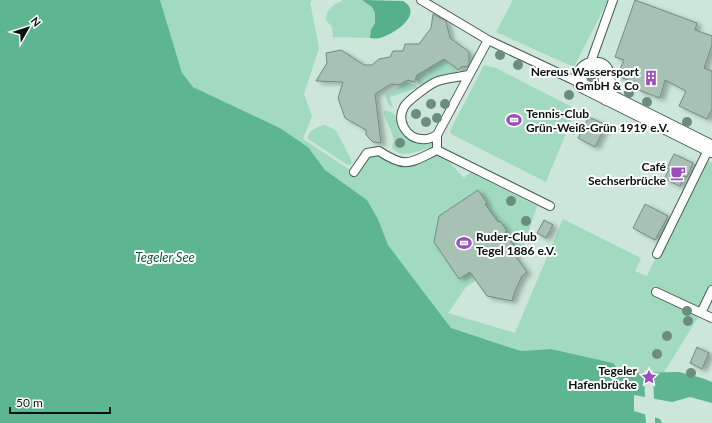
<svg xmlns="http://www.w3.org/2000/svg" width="712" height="423" font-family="Lato,sans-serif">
<defs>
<filter id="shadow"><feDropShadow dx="4.5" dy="2.5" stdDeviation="2" flood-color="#0004"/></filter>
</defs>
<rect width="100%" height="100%" fill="#cce6d9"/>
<path fill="#a1dabf" d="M 160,0 L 314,0 L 310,2 L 319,48 L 304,94 L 312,116 L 303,139 L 353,172 L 367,153 L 379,151 L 410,163 L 440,152 L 464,178 L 470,172 L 537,206 L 522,251 L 466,287 L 448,313 L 515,333 L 563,219 L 641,258 L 635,271 L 647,276 L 703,159 L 712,163 L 712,290 L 701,313 L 664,372 L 623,372 L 613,363 L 551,349 L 521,351 L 451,328 L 388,245 L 378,219 L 367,200 L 325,170 L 308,147 L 280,128 L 193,87 L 182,73 Z
M 342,0 L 362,0 L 372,7 L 375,13 L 375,23 L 371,30 L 370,38 L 333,37 L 332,27 L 326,20 L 327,12 L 335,4 L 342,1 Z
M 513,0 L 608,0 L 574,67 L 496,32 Z
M 442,57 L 459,70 L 456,73 C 440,73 437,77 425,85 L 420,84 L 415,79 L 417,75 L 441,61 Z
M 484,65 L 496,68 L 576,109 L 546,182 L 451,134 L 450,131 Z
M 406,82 L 416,85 L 417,88 L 390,97 L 393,108 L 389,105 L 385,97 L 386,94 Z
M 385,110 C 389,111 394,113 396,117 C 399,120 398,125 400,129 C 406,142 421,145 434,141 L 434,146 C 423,149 400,161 392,147 C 393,144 394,141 393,137 C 391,128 385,121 384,112 Z
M 324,125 C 329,127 332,128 336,131 C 337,132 351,159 352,162 L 350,165 L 346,164 L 308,139 L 308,136 C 312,129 317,127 324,125 Z"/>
<path fill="#56b08a" d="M 362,0 L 403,1 C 425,14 393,35 380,38 C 377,39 373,38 370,38 L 371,30 L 375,23 L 375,13 L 372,7 Z"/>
<path fill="#5db690" d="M 0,0 L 160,0 L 182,73 L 193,87 L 280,128 L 308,147 L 325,170 L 367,200 L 378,219 L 388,245 L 451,328 L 521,351 L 551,349 L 613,363 L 622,373 L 679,372 L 702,378 L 712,382 L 712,403 L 690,397 L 672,402 L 634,395 L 634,411 L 660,419 L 662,423 L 0,423 Z"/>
<path fill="#cce6d9" d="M 644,370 L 653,370 L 654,401 L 645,399 Z
M 645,413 L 655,415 L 655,423 L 646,423 Z"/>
<path fill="#a8c1b5" stroke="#738b7f" filter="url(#shadow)" d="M 635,0 L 697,23 L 695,30 L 712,36 L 712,45 L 704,68 L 712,71 L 712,109 L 707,119 L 679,106 L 686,91 L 665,80 L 660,98 L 638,90 L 639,84 L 617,76 L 624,60 L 615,57 Z
M 433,14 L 446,21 L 450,38 L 469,52 L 469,64 L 468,66 L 461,67 L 459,70 L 444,59 L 417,75 L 414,82 L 408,80 L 398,85 L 391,84 L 375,94 L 381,143 L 373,142 L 366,135 L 366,130 L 345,118 L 338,98 L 343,82 L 316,81 L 327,63 L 326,53 L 341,50 L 364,65 L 372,65 L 379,59 L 390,57 L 393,51 L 403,51 L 405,44 L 419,44 L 431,28 Z
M 589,117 L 606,125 L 595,147 L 578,138 Z
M 674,154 L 693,163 L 687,177 L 684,176 L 680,186 L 664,179 L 669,169 L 667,168 Z
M 478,190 L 487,203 L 485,204 L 498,222 L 500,221 L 507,231 L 505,232 L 517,252 L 514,254 L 527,272 L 522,276 L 515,291 L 512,301 L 487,296 L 470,272 L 459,279 L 434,242 L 439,216 Z
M 645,204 L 668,216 L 655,240 L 633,228 Z
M 544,220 L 553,225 L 546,238 L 537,233 Z
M 697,347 L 709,353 L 702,369 L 690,363 Z"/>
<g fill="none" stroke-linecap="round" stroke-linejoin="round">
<g stroke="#465d51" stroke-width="10">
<path id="lane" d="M 421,0 L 488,40 L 437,135 C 432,138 428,140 422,139 C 407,139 396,121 404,107 C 407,101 431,83 438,81 C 447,78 459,77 469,75
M 488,40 L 582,84
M 589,67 L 613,0
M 437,150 L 550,206
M 354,172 L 367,153 L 379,151 C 406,169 410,163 437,150 L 437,135
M 657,254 L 709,148
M 656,292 L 712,318
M 701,313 L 712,290"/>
</g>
<g stroke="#465d51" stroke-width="18">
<path id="street" d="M 607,97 C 606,86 611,64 593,66 C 587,66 583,70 581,76 L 582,84 L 712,149"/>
</g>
<use href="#lane" stroke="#fff" stroke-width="8"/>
<use href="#street" stroke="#fff" stroke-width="16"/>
</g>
<g fill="#6c8d7e">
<circle cx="500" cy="55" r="5"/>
<circle cx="518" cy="65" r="5"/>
<circle cx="591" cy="77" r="5"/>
<circle cx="629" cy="93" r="5"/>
<circle cx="569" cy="95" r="5"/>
<circle cx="647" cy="102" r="5"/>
<circle cx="431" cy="104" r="5"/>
<circle cx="445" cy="104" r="5"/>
<circle cx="416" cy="114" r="5"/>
<circle cx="437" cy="118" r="5"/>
<circle cx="426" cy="122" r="5"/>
<circle cx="687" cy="122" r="5"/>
<circle cx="400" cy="143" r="5"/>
<circle cx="511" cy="201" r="5"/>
<circle cx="526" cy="221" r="5"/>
<circle cx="687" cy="311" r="5"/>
<circle cx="688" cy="321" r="5"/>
<circle cx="667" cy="336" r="5"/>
<circle cx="657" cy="354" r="5"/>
<circle cx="691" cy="373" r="5"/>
</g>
<defs>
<g id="building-bare" transform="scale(1.2)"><path d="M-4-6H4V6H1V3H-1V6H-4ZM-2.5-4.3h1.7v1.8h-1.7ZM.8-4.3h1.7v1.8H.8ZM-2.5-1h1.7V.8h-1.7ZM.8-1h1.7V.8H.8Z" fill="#9c4ebf" stroke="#fff" stroke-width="2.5" paint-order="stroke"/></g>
<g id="stadium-bare" transform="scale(1.2)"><path d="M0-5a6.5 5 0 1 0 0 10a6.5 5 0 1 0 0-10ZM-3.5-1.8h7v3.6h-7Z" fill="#9c4ebf" stroke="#fff" stroke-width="2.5" paint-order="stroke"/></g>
<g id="cafe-bare" transform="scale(1.2)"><path d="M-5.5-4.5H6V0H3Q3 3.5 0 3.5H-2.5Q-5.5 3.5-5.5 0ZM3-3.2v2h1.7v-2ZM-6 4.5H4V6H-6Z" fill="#9c4ebf" stroke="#fff" stroke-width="2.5" paint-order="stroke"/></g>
<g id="sight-bare" transform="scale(1.2)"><path d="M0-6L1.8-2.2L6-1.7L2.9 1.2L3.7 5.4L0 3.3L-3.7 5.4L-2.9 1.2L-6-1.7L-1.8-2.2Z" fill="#9c4ebf" stroke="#fff" stroke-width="2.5" paint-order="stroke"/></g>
</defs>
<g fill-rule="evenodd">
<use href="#building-bare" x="651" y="78"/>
<use href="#stadium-bare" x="514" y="120"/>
<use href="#cafe-bare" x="678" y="173"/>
<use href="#stadium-bare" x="464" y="243"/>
<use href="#sight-bare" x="649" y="377"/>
</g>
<g text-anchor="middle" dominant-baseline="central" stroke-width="4" stroke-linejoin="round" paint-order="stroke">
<g font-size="12" font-weight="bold" fill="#09120e" stroke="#fff" text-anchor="end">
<text x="639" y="71">Nereus Wassersport<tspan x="639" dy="14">GmbH &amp; Co</tspan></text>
<text x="526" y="113" text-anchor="start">Tennis-Club<tspan x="526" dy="14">Grün-Weiß-Grün 1919 e.V.</tspan></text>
<text x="666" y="166">Café<tspan x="666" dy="14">Sechserbrücke</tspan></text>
<text x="476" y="236" text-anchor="start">Ruder-Club<tspan x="476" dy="14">Tegel 1886 e.V.</tspan></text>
<text x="637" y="370">Tegeler<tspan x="637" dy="14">Hafenbrücke</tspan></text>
</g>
<g font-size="13" font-style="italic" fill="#12593f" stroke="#fff">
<text x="165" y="257">Tegeler See</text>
</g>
</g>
<g transform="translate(28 28) rotate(51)" stroke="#ffffff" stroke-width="3" paint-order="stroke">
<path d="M0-3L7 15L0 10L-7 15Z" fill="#09120e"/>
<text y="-6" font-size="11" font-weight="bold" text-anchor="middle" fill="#09120e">N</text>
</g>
<path d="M10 407v6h100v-6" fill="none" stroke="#09120e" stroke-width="2"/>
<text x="16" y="407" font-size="12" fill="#09120e" stroke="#ffffff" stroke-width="3" paint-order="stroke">50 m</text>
</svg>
